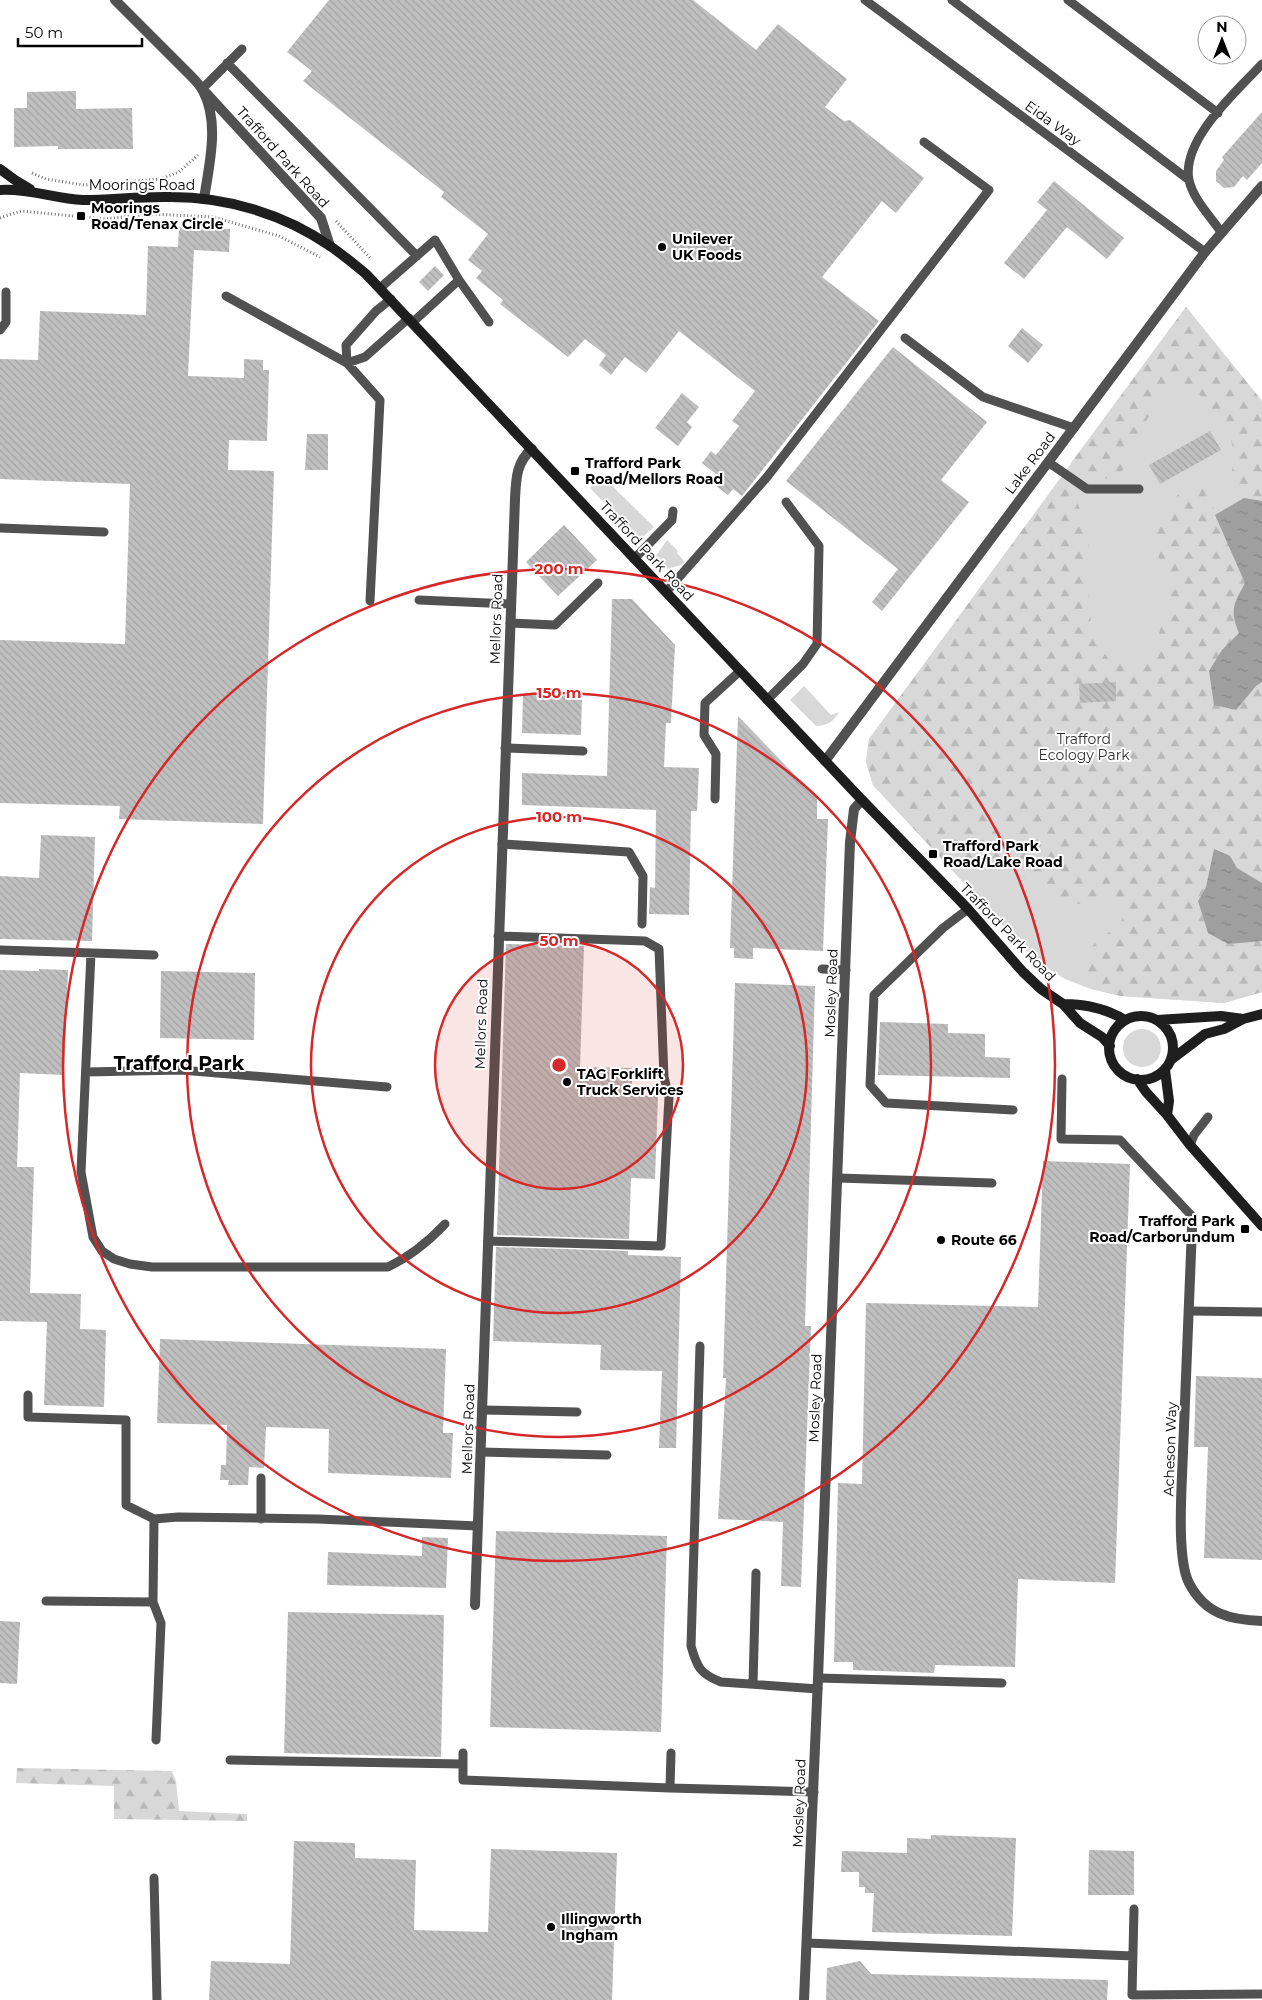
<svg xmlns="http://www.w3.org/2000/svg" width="1262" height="2000" font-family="Montserrat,sans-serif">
<defs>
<pattern id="forest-firs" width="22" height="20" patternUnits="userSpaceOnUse" patternTransform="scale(1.25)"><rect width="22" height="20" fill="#d8d8d8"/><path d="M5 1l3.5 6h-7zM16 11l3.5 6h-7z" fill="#b8b8b8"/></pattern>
<pattern id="water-ripples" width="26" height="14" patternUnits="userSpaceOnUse" patternTransform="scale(1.25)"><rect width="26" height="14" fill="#9f9f9f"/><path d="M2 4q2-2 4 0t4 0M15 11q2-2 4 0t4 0" fill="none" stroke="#878787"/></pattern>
<pattern id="building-back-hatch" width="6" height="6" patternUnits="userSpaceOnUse" patternTransform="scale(1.25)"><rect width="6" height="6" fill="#c0c0c0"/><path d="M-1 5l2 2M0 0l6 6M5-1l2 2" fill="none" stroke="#a3a3a3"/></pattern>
</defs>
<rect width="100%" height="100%" fill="#fff"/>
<path fill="#d8d8d8" d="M 1186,307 L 1262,401 L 1262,992 L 1224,1003 L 1121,996 L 1091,989 L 1065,979 L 1037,962 L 873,785 L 866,762 L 869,739 Z
M 601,475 L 654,527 L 639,540 L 590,488 Z
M 667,540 L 678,551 L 677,553 L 685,562 L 681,565 L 667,569 L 655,557 Z
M 804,686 L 831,715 L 839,712 C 834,721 827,726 816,726 L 790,700 Z
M1123 1048a19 19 0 1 1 38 0a19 19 0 1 1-38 0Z"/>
<path fill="url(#forest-firs)" d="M 1186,307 L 1262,401 L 1262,501 L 1244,498 L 1231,483 L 1234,450 L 1225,423 L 1198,393 L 1168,381 L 1152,409 L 1127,463 L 1119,476 L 1093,481 L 1071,463 Z
M 1059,480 L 1074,494 L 1089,533 L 1088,587 L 1092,635 L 1110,661 L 1137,664 L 1156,645 L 1173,582 L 1153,547 L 1162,520 L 1180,491 L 1202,482 L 1245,583 C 1234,603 1228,610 1239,633 L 1222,650 L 1236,710 L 1256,686 L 1262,682 L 1262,822 L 1250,827 L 1262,839 L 1262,883 L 1237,868 L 1230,856 L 1214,850 L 1206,887 L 1198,901 L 1208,933 L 1228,944 L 1262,941 L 1262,992 L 1224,1003 L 1121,996 L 1091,989 C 1083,969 1085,947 1104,935 C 1110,931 1116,930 1121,924 L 1123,914 L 1118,904 C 1106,898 1093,904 1080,904 C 1047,902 1024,877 1001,857 L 977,862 L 942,859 L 873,785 L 866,762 L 869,739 Z
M 17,1768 L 172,1771 L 176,1781 L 179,1811 L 247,1814 L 247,1821 L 114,1819 L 114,1786 L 16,1783 Z"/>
<path fill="url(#water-ripples)" d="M 1244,498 L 1262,501 L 1262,682 L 1256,686 L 1236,710 L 1214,705 L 1209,671 L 1222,650 L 1239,633 C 1229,609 1234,604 1245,583 L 1215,515 Z
M 1214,849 L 1230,856 L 1237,868 L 1262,883 L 1262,941 L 1228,944 L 1208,933 L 1198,901 L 1206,887 Z"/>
<path fill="url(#building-back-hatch)" d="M 329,0 L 693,0 L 756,50 L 778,24 L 847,79 L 825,107 L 844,121 L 850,120 L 924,178 L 896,213 L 882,201 L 822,277 L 879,321 L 742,496 L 733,489 L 728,495 L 715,485 L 721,478 L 702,463 L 711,451 L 716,455 L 739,426 L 732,421 L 755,391 L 679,331 L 646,373 L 625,357 L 611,375 L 599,365 L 606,355 L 585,339 L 568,357 L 500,304 L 503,300 L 476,278 L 482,271 L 468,260 L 488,234 L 441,197 L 444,192 L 303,81 L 312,71 L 287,52 Z
M 76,91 L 76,109 L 132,108 L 133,149 L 58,149 L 58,146 L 14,147 L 14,108 L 27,108 L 27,92 Z
M 1262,112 L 1262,163 L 1247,180 L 1243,176 L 1234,187 L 1224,188 L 1216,181 L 1216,171 L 1224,160 L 1222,157 Z
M 1054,181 L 1124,238 L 1107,259 L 1067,227 L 1024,279 L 1004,263 L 1047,210 L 1037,202 Z
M 179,227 L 230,229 L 229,252 L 194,250 L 188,376 L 244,378 L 244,359 L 263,360 L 263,370 L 269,370 L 267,441 L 229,440 L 228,470 L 274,471 L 263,824 L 119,819 L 120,806 L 0,803 L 0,640 L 125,644 L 130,484 L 0,479 L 0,359 L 38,360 L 40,311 L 146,315 L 148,246 L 178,247 Z
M 435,266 L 444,275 L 428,291 L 419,282 Z
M 1022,328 L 1043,345 L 1028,363 L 1008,346 Z
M 893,347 L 987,422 L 941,480 L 969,502 L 882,611 L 872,602 L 898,569 L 786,481 Z
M 682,393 L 699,407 L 687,422 L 692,427 L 678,446 L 655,428 Z
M 1210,431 L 1221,450 L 1160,484 L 1149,465 Z
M 307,434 L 328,434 L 328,470 L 305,470 Z
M 564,525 L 597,560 L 558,596 L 526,562 Z
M 612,599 L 632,599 L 675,645 L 671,723 L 666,723 L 664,767 L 699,768 L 697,811 L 691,811 L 689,915 L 649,914 L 650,887 L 655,888 L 656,810 L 522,805 L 522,773 L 607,776 Z
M 1116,682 L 1116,701 L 1080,703 L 1079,684 Z
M 523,694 L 582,696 L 581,735 L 522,733 Z
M 738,716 L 817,798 L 817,819 L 828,819 L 823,951 L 753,948 L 753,959 L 734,958 L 734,948 L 730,948 Z
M 41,835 L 95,837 L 92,941 L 0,939 L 0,876 L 39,878 Z
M 506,944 L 584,946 L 580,1067 L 632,1068 L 632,1095 L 658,1096 L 655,1179 L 631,1178 L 629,1239 L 497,1235 Z
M 39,969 L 68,970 L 64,1075 L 20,1073 L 17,1167 L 34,1167 L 30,1293 L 81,1294 L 80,1329 L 106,1330 L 104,1407 L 44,1405 L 47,1322 L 0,1321 L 0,970 L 39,971 Z
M 161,971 L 255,973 L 254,1040 L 160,1038 Z
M 735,983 L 815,986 L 805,1326 L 811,1326 L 801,1587 L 781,1586 L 783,1522 L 718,1519 L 726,1378 L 723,1378 Z
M 880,1022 L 948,1024 L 948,1033 L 985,1034 L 985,1057 L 1010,1058 L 1010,1078 L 878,1075 Z
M 1043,1161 L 1130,1164 L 1115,1583 L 1018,1579 L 1015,1667 L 935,1665 L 934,1673 L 853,1670 L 853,1662 L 834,1662 L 838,1483 L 862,1484 L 866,1303 L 1038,1307 Z
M 496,1247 L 628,1251 L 628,1255 L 681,1257 L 676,1448 L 659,1448 L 662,1371 L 600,1370 L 601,1345 L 493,1341 Z
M 160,1339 L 446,1349 L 443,1433 L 453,1433 L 451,1478 L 328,1473 L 329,1429 L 266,1427 L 264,1468 L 249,1467 L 248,1485 L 228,1485 L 229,1480 L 220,1480 L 221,1465 L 226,1465 L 227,1425 L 157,1423 Z
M 1196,1376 L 1262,1378 L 1262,1560 L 1204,1558 L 1208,1447 L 1194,1447 Z
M 496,1531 L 667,1536 L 661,1732 L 490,1727 Z
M 422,1537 L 448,1538 L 446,1588 L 327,1585 L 328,1552 L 422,1556 Z
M 288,1612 L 444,1615 L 441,1757 L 284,1753 Z
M 0,1621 L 20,1622 L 17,1684 L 0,1683 Z
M 931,1835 L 1016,1838 L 1012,1936 L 872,1932 L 874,1893 L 865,1893 L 865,1887 L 859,1887 L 859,1872 L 841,1872 L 842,1851 L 907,1853 L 907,1838 L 931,1839 Z
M 294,1841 L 355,1843 L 355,1858 L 416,1860 L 414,1930 L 488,1932 L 491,1849 L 617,1853 L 612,2000 L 209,2000 L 211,1961 L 290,1964 Z
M 1089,1850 L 1134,1851 L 1134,1895 L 1088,1895 Z
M 860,1961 L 871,1974 L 1108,1980 L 1107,2000 L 826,2000 L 827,1968 Z"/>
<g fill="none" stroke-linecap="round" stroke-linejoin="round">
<path stroke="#737373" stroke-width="3" stroke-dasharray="1 2.5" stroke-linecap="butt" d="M 32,173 L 46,179 L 84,185 L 161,179 L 179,172 L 198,155
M 0,218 L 21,211 L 105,219 L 152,214 L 213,217 L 279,236 L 320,257
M 336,221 L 371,259"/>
<path stroke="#515151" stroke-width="9" d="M 865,0 L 1205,252
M 952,0 L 1189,180
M 1068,0 L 1218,113
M 227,63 L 417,256
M 202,89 L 242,49
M 1221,232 C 1210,216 1193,199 1189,180 C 1181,140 1237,91 1262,64
M 459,280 L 489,322
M 380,288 L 435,240 L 459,280 L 413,322
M 226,296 L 347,363 L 380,400 L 370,601
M 0,330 L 6,322 L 6,292
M 905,338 L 983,397 L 1074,428
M 347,363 L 346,345 L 376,311 L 391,299
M 347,363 L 365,357 L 409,318
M 1048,462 L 1087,489 L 1139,489
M 0,528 L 104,532
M 634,559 L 672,520 L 673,511
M 666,592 L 767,477 L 989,190 L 924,142
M 419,600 L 511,604
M 510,623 L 555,625 L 598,583
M 767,700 L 803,664 L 817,644 L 819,546 L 786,502
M 505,748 L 583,751
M 715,799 L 716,754 L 704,735 L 705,703 L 740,671
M 502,844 L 629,852 L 643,876 L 642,924
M 968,909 L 943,928 L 874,995 L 870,1085 L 886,1103 L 1013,1110
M 0,950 L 154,955
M 91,953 L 81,1172 L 93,1237 L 102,1251 L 114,1259 L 130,1264 L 152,1267 L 388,1267 C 411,1256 428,1242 445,1224
M 822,969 L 846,970
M 86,1072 L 181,1070 L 387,1087
M 1062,1079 L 1061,1139 L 1120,1140 L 1191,1215 L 1192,1228
M 1190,1145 L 1194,1135 L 1208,1117
M 838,1178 L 992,1183
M 488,1241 L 661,1246 L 669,1097 L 664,1077 L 659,949 L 645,941 L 498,936
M 1189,1311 L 1262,1312
M 700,1346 L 691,1646 C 697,1667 700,1674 721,1682 L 818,1689
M 28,1395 L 28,1417 L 126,1420 L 126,1505 L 154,1519
M 482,1410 L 577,1412
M 481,1452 L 607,1455
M 261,1519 L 261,1478
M 46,1601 L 153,1602 L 154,1519 L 178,1517 L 318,1519 L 478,1526
M 153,1602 L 161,1623 L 156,1740
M 818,1678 L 1002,1683
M 753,1684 L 756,1573
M 463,1753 L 463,1780 L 670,1788
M 671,1753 L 670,1788 L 814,1792
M 230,1760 L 463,1764
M 154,1878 L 157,2000
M 1134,1909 L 1132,1995 L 1262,1994
M 807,1943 L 1133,1956"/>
<path stroke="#515151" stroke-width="10" d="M 115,0 L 191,76 C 195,80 200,85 203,91 C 220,123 209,165 204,199
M 206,93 L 321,218 L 330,246
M 825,761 L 1205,252 L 1262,186
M 1192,1228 C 1189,1302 1186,1377 1183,1452 C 1182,1483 1176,1558 1189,1583 C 1205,1614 1230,1620 1262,1621
M 475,1605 L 515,499 C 516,480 516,462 532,449
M 804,2000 L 818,1678 L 850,842 L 854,809 L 862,800"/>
<path stroke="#1e1e1e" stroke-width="10" d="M 0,169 L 15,180 L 30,189
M 0,190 C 29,188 55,199 83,200 C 112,200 142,196 171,197 C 227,197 284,214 330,246 C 342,254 354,264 366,274 L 862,800 L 968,909 L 1023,972 L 1041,989 L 1063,1004 L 1080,1023 L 1102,1037 L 1110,1046
M 1063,1004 C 1085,1004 1107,1009 1125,1020
M1109 1048a32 32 0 1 1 64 0a32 32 0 1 1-64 0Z
M 1157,1020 L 1221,1016 L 1243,1019
M 1172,1059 L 1205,1034 L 1224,1029 L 1243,1019 L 1262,1014
M 1165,1070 L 1169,1101 L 1167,1115
M 1137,1079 L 1146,1092 L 1167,1115 L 1190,1145 L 1262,1226"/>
</g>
<circle cx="559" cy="1065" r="124" fill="#d62828" fill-opacity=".12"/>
<g fill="none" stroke="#d62828" stroke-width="2.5">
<circle cx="559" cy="1065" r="124"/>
<circle cx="559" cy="1065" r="248"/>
<circle cx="559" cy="1065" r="372"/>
<circle cx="559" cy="1065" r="496"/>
</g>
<g fill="#000" stroke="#fff" stroke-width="2">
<rect x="76" y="211" width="10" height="10" rx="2.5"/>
<circle cx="662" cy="247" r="5"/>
<rect x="570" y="466" width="10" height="10" rx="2.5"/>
<rect x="928" y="849" width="10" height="10" rx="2.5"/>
<circle cx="567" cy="1082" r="5"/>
<rect x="1240" y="1224" width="10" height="10" rx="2.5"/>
<circle cx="941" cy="1240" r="5"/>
<circle cx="551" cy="1927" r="5"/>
</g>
<g text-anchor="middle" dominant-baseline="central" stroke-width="4" stroke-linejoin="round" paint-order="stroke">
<g font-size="14" fill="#000" stroke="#fff">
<text transform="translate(1053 123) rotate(36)">Eida Way</text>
<text transform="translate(283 157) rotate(48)">Trafford Park Road</text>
<text x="142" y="185">Moorings Road</text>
<text transform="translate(1030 463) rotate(-53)">Lake Road</text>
<text transform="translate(647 551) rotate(47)">Trafford Park Road</text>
<text transform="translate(496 619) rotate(-88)">Mellors Road</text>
<text transform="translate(1008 932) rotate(46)">Trafford Park Road</text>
<text transform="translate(831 993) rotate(-88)">Mosley Road</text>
<text transform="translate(481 1024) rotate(-88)">Mellors Road</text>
<text transform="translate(815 1398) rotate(-88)">Mosley Road</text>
<text transform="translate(468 1429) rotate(-88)">Mellors Road</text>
<text transform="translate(1170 1449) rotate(-88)">Acheson Way</text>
<text transform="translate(799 1803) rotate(-88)">Mosley Road</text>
</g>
<g font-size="14" font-weight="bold" fill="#000" stroke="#fff" text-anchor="start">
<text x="91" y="208">Moorings<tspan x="91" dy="16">Road/Tenax Circle</tspan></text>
<text x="672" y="239">Unilever<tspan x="672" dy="16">UK Foods</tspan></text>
<text x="585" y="463">Trafford Park<tspan x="585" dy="16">Road/Mellors Road</tspan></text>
<text x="943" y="846">Trafford Park<tspan x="943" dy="16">Road/Lake Road</tspan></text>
<text x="577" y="1074">TAG Forklift<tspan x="577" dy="16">Truck Services</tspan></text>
<text x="1235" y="1221" text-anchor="end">Trafford Park<tspan x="1235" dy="16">Road/Carborundum</tspan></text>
<text x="951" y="1240">Route 66</text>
<text x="561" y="1919">Illingworth<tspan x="561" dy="16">Ingham</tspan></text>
</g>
<g font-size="14" fill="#2f2f2f" stroke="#fff">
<text x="1084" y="739">Trafford<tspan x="1084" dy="16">Ecology Park</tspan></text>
</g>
<g font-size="19" font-weight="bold" fill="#000" stroke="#fff">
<text x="179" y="1063">Trafford Park</text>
</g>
</g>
<circle cx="559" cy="1065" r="8" fill="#d62828" stroke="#fff" stroke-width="2.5"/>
<g font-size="15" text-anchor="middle" font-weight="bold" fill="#d62828" stroke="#fff" stroke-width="4" stroke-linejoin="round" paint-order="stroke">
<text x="559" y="574">200 m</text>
<text x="559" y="698">150 m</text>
<text x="559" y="822">100 m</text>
<text x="559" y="946">50 m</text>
</g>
<g transform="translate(1222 40)"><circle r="24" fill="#ffffff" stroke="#999999"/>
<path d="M0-4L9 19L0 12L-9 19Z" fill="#000000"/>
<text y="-8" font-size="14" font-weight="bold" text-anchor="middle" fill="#000000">N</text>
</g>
<path d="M18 38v8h124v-8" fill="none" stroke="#000000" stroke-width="2.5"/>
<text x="25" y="38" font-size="15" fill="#000000" stroke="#ffffff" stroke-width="4" paint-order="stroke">50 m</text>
</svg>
